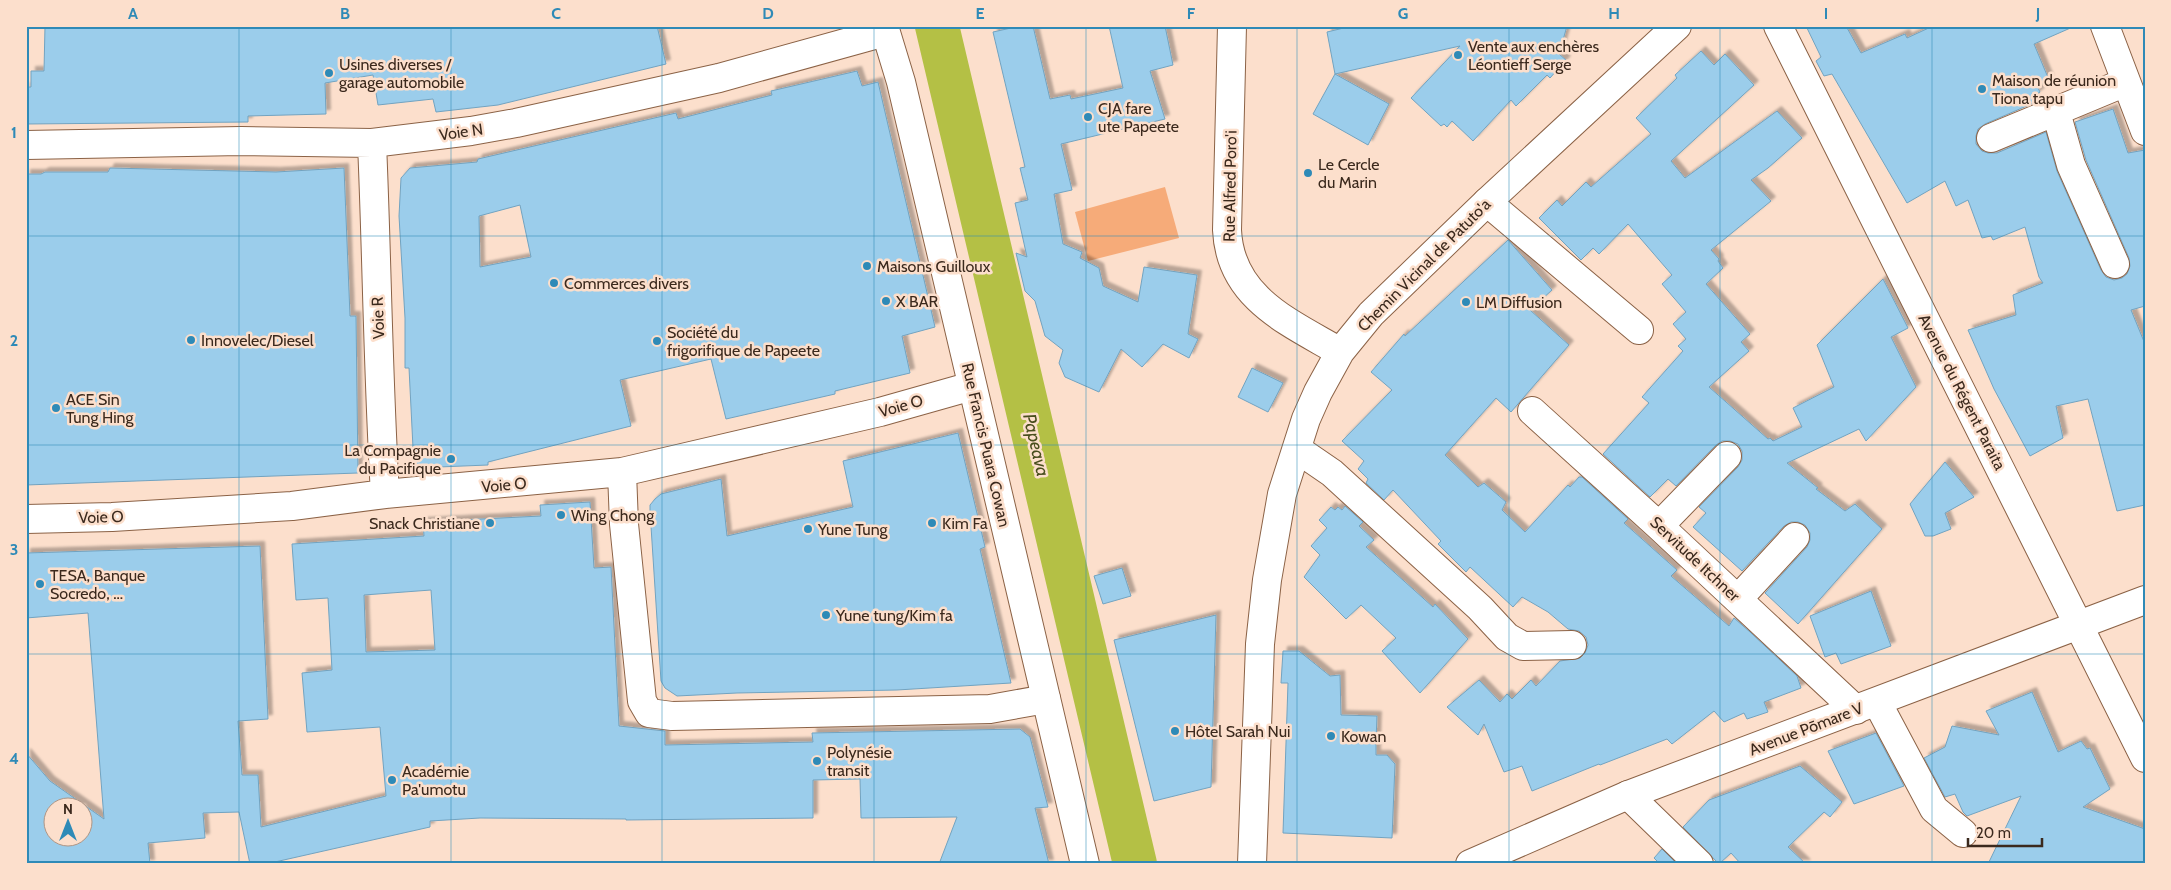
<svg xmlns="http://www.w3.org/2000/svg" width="2171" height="890" font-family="Cabin,sans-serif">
<defs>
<filter id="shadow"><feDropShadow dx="4.5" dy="-4.5" stdDeviation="1" flood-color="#0004"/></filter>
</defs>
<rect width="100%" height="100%" fill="#fcdfcc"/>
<path fill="#f6ab79" d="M 1165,187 L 1179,238 L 1088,261 L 1075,212 Z"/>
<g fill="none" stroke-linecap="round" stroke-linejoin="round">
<path stroke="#b4c045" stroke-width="44" d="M 937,26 L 1135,864"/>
</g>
<path fill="#9bcdeb" stroke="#72a3c0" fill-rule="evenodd" filter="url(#shadow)" d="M 45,26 L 657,26 L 666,64 L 498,105 L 436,112 L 433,99 L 378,105 L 373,75 L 325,83 L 326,114 L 248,116 L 248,122 L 26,124 L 26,87 L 31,87 L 31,71 L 44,71 Z
M 1020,26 L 1033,26 L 1050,99 L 1070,95 L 1071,99 L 1123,88 L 1109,26 L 1165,26 L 1173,65 L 1150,71 L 1165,119 L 1061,144 L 1072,190 L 1054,194 L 1063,244 L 1082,252 L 1080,258 L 1099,268 L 1103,286 L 1138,302 L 1144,267 L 1197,275 L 1188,334 L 1198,339 L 1189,358 L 1163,344 L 1142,367 L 1121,349 L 1099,392 L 1065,377 L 1059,363 L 1063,350 L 1045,336 L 1035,301 L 1025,291 L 1016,253 L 1027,257 L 1015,203 L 1028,200 L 1020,168 L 1025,167 L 993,32 Z
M 1352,26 L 1567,26 L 1559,54 L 1566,60 L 1550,78 L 1547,75 L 1516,106 L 1511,100 L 1473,141 L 1452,121 L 1447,127 L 1444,124 L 1441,126 L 1411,98 L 1460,46 L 1335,74 L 1389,104 L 1368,145 L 1313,114 L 1335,74 L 1327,32 Z
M 1806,26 L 1846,26 L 1861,53 L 1905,34 L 1907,38 L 1933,26 L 2075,26 L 2034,44 L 2049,80 L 2037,86 L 2040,92 L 2033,97 L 2036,102 L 1985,124 L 1978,129 L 1976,136 L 1976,144 L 1982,151 L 1988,153 L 1997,153 L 2046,132 L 2057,171 L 2101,270 L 2106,277 L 2114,280 L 2122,278 L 2127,274 L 2130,266 L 2129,258 L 2086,160 L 2075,122 L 2113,109 L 2128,153 L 2145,150 L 2145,306 L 2131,310 L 2145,344 L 2145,505 L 2117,511 L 2088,399 L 2056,406 L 2063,438 L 2030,456 L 1994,389 L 1968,330 L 2016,315 L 2013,295 L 2043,283 L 2039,277 L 2025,227 L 1993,240 L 1991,236 L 1982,238 L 1968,200 L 1956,206 L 1945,181 L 1907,203 L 1832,74 L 1824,76 L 1816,61 L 1821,57 Z
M 1701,51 L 1714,65 L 1725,54 L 1754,85 L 1671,161 L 1685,178 L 1777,111 L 1802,138 L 1768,168 L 1751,180 L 1771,201 L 1711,250 L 1719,259 L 1718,261 L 1723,268 L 1706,284 L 1750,334 L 1741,342 L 1749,351 L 1709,387 L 1768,439 L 1770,438 L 1773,441 L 1802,427 L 1793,408 L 1834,387 L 1817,345 L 1883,279 L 1908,328 L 1891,337 L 1916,387 L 1866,441 L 1859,429 L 1787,463 L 1818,488 L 1816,489 L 1845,511 L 1855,504 L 1882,529 L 1798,624 L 1765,593 L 1807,547 L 1810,540 L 1810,533 L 1805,525 L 1798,522 L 1791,522 L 1784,526 L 1742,571 L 1693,527 L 1706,513 L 1699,507 L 1738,467 L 1742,460 L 1742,451 L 1738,444 L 1730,441 L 1722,441 L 1716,445 L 1676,486 L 1668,479 L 1650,497 L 1603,454 L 1649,403 L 1642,397 L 1683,351 L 1678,346 L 1686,339 L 1673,324 L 1686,312 L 1662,284 L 1672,275 L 1628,224 L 1599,254 L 1593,248 L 1581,260 L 1539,218 L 1557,200 L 1562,206 L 1586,182 L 1591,187 L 1651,134 L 1636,118 L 1677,78 L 1675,75 Z
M 857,71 L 862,86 L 878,82 L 935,327 L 902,336 L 910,373 L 835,391 L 835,394 L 726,419 L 711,359 L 620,380 L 631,426 L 488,462 L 488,465 L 414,468 L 409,368 L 405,368 L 405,318 L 399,216 L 401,178 L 410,168 L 477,162 L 478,159 L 676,113 L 678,119 L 772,95 L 771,91 ZM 520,205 L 531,257 L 480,267 L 479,216 Z
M 110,168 L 276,172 L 344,168 L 350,316 L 356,316 L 358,473 L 26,485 L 26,174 L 41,174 L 45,172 L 108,172 Z
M 1508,240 L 1552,290 L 1530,310 L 1569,345 L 1511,412 L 1496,398 L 1445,455 L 1478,487 L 1484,483 L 1506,502 L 1502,510 L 1525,532 L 1568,485 L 1570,487 L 1579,477 L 1582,477 L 1628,519 L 1624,523 L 1677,570 L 1671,576 L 1729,626 L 1734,618 L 1750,632 L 1797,676 L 1801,688 L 1764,702 L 1768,712 L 1747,719 L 1744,713 L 1724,722 L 1714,711 L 1672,744 L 1667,739 L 1600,765 L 1599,764 L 1532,791 L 1522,766 L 1504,772 L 1484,724 L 1478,735 L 1447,707 L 1479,680 L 1500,702 L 1507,694 L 1512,699 L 1531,680 L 1536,686 L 1560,661 L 1580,658 L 1585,653 L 1588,645 L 1586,637 L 1579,631 L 1568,629 L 1548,612 L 1522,597 L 1513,607 L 1470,567 L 1466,572 L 1438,544 L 1441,541 L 1393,490 L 1384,500 L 1366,483 L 1368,479 L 1358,469 L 1364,461 L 1342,441 L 1392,390 L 1371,372 L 1404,334 L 1405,336 Z
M 1252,368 L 1283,383 L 1268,412 L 1238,397 Z
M 958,433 L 985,547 L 980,549 L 1011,683 L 897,690 L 737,693 L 677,696 L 665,688 L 661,681 L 650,511 L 650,505 L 655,499 L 661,494 L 721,479 L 727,536 L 853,507 L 843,461 Z
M 1945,462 L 1974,497 L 1945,513 L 1951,529 L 1933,536 L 1925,536 L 1910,504 Z
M 590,502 L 594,568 L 611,567 L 619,726 L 665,731 L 665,745 L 813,742 L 812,733 L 1020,729 L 1030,737 L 1048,807 L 1035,808 L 1049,864 L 939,864 L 957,817 L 861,818 L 860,779 L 813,780 L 813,818 L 626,820 L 626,819 L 480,818 L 430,821 L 430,827 L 266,864 L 250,864 L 239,812 L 203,813 L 205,838 L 148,843 L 150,864 L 26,864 L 26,753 L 50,781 L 104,819 L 88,613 L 26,618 L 26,553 L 260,546 L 268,719 L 238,721 L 242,775 L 258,775 L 261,827 L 386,796 L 380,727 L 307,732 L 302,673 L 332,670 L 328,598 L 296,600 L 292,544 L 424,536 L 423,522 L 541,516 L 540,505 ZM 431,590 L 435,650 L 366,652 L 364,595 ZM 52,808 L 82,808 L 82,838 L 52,838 Z
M 1345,506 L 1363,522 L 1359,526 L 1374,540 L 1366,547 L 1433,607 L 1435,604 L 1468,639 L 1420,693 L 1382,651 L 1396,638 L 1361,605 L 1346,619 L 1304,577 L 1320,555 L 1311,546 L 1327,528 L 1319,520 L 1331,507 L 1335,510 L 1338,507 L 1342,510 Z
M 1122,568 L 1131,596 L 1103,604 L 1094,576 Z
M 1871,591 L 1891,646 L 1841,664 L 1836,653 L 1825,657 L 1810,616 Z
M 1216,615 L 1211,787 L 1154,801 L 1114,640 Z
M 1283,651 L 1299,651 L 1330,676 L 1340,675 L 1341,715 L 1377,716 L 1376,741 L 1374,743 L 1376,745 L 1376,755 L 1387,755 L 1395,764 L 1392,838 L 1283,833 L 1288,683 L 1281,683 Z
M 2032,692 L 2058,752 L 2081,741 L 2087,749 L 2090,748 L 2110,789 L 2083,807 L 2145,829 L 2145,864 L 1988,864 L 2021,796 L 1967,816 L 1963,812 L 1955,794 L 1945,797 L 1924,758 L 1945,747 L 1952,726 L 1999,735 L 1986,711 Z
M 1876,733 L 1904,786 L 1854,804 L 1828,751 Z
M 1800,766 L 1842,802 L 1830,817 L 1824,812 L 1788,847 L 1806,864 L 1741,864 L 1731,853 L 1719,864 L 1683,827 L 1709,800 Z
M 1662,849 L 1674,861 L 1672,864 L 1660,864 L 1654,858 Z"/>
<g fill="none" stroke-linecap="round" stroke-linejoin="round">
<g stroke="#8b6246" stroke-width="30">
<path id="minor" d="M 2105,26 L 2145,131
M 2056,112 L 2071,165 L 2115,264
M 1991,138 L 2126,82
M 372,143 C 377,260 378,377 385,494
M 26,145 L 241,141 L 372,143 L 471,131 L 516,123 L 719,78 L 885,32
M 1487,202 L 1639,330
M 1532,411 L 1659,526 L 1856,710
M 1297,449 L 1332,473 L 1480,608 L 1507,637 L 1523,646 L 1572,645
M 622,472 L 624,524 L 642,701 L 649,713 L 672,716 L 990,709 L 1046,699
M 26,519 L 112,517 L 292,506 L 385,494 L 622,472 L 880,412 L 972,386
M 1659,526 L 1727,456
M 1738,599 L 1795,537
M 1877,702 L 1934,809 L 1963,833
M 1628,795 L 1699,864"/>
</g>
<g stroke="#8b6246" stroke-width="30">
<path id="secondary" d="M 884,26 L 901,82 L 918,154 L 1085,864
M 1232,26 L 1227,230 C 1230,298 1289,322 1340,352
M 1778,26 L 2145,758
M 1252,864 L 1260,644 L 1267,580 L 1282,494 L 1306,419 L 1318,392 L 1340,352 L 1371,314 L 1487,202 L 1677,26
M 1470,864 L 1628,795 L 2145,600"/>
</g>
<use href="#minor" stroke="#fff" stroke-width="28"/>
<use href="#secondary" stroke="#fff" stroke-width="28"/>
</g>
<path fill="none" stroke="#2e8ab7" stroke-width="1" stroke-opacity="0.55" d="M 239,26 L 239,864M 451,26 L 451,864M 662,26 L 662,864M 874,26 L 874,864M 1086,26 L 1086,864M 1297,26 L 1297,864M 1509,26 L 1509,864M 1720,26 L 1720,864M 1932,26 L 1932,864M 26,236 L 2145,236M 26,445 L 2145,445M 26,654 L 2145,654"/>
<g fill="#2e8ab7" stroke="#fcdfcc" stroke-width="2">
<circle cx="1458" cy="55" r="5"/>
<circle cx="329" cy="73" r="5"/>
<circle cx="1982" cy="89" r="5"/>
<circle cx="1088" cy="117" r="5"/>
<circle cx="1308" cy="173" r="5"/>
<circle cx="867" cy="266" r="5"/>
<circle cx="554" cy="283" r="5"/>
<circle cx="886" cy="301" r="5"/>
<circle cx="1466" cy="302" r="5"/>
<circle cx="191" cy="340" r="5"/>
<circle cx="657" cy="341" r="5"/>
<circle cx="56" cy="408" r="5"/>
<circle cx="451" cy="459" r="5"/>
<circle cx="561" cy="515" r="5"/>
<circle cx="490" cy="523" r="5"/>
<circle cx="932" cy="523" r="5"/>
<circle cx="808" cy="529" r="5"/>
<circle cx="40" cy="584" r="5"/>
<circle cx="826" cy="615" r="5"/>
<circle cx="1175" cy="731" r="5"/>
<circle cx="1331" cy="736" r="5"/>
<circle cx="817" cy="761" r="5"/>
<circle cx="392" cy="780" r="5"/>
</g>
<g text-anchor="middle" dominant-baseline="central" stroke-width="5" stroke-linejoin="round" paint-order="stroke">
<g font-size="16" fill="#3b291d" stroke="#fcdfcc" text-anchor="start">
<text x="1468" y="46">Vente aux enchères<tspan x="1468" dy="18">Léontieff Serge</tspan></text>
<text x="339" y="64">Usines diverses /<tspan x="339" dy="18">garage automobile</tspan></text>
<text x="1992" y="80">Maison de réunion<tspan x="1992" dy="18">Tiona tapu</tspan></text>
<text x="1098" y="108">CJA fare<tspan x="1098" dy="18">ute Papeete</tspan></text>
<text x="1318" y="164">Le Cercle<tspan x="1318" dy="18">du Marin</tspan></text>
<text x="877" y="266">Maisons Guilloux</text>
<text x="564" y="283">Commerces divers</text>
<text x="896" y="301">X BAR</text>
<text x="1476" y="302">LM Diffusion</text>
<text x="667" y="332">Société du<tspan x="667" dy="18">frigorifique de Papeete</tspan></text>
<text x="201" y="340">Innovelec/Diesel</text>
<text x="66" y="399">ACE Sin<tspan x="66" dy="18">Tung Hing</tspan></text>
<text x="441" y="450" text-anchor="end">La Compagnie<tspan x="441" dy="18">du Pacifique</tspan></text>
<text x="571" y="515">Wing Chong</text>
<text x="480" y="523" text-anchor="end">Snack Christiane</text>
<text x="942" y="523">Kim Fa</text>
<text x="818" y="529">Yune Tung</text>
<text x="50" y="575">TESA, Banque<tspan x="50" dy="18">Socredo, ...</tspan></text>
<text x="836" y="615">Yune tung/Kim fa</text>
<text x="1185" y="731">Hôtel Sarah Nui</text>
<text x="1341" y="736">Kowan</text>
<text x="827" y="752">Polynésie<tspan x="827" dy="18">transit</tspan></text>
<text x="402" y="771">Académie<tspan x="402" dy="18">Pa'umotu</tspan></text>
</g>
<g font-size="16" fill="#3b291d" stroke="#fcdfcc">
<text transform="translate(461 132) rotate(-8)">Voie N</text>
<text transform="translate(1230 186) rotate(-89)">Rue Alfred Poro'i</text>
<text transform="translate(1424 265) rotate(-45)">Chemin Vicinal de Patuto'a</text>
<text transform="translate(378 318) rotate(-92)">Voie R</text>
<text transform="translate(1962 392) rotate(63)">Avenue du Régent Paraita</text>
<text transform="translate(901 406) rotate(-16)">Voie O</text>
<text transform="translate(986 445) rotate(77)">Rue Francis Puara Cowan</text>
<text transform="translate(504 485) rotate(-5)">Voie O</text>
<text transform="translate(101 517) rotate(-2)">Voie O</text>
<text transform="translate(1695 559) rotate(43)">Servitude Itchner</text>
<text transform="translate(1806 729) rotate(-21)">Avenue Pōmare V</text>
</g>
<g font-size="18" font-style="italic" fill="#494e1d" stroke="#fcdfcc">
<text transform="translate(1036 445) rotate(77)">Papeava</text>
</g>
</g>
<rect width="2171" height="890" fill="none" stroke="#fcdfcc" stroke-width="55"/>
<g transform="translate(68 822)"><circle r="24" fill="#fcdfcc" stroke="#af9686"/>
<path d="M0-4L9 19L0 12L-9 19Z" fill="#2e8ab7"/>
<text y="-8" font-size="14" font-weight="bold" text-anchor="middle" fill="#3b291d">N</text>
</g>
<path d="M1968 838v8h74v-8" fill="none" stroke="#3b291d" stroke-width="2.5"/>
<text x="1976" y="838" font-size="15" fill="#3b291d" stroke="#fcdfcc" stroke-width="4" paint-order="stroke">20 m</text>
<rect x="28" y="28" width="2116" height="834" fill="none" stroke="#2e8ab7" stroke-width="2"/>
<g font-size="16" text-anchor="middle" font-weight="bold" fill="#2e8ab7">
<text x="133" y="19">A</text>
<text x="345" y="19">B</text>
<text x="556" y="19">C</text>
<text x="768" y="19">D</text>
<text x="980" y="19">E</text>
<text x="1191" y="19">F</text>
<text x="1403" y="19">G</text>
<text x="1614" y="19">H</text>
<text x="1826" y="19">I</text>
<text x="2038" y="19">J</text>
<text x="14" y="138">1</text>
<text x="14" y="346">2</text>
<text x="14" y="555">3</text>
<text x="14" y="764">4</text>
</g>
</svg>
